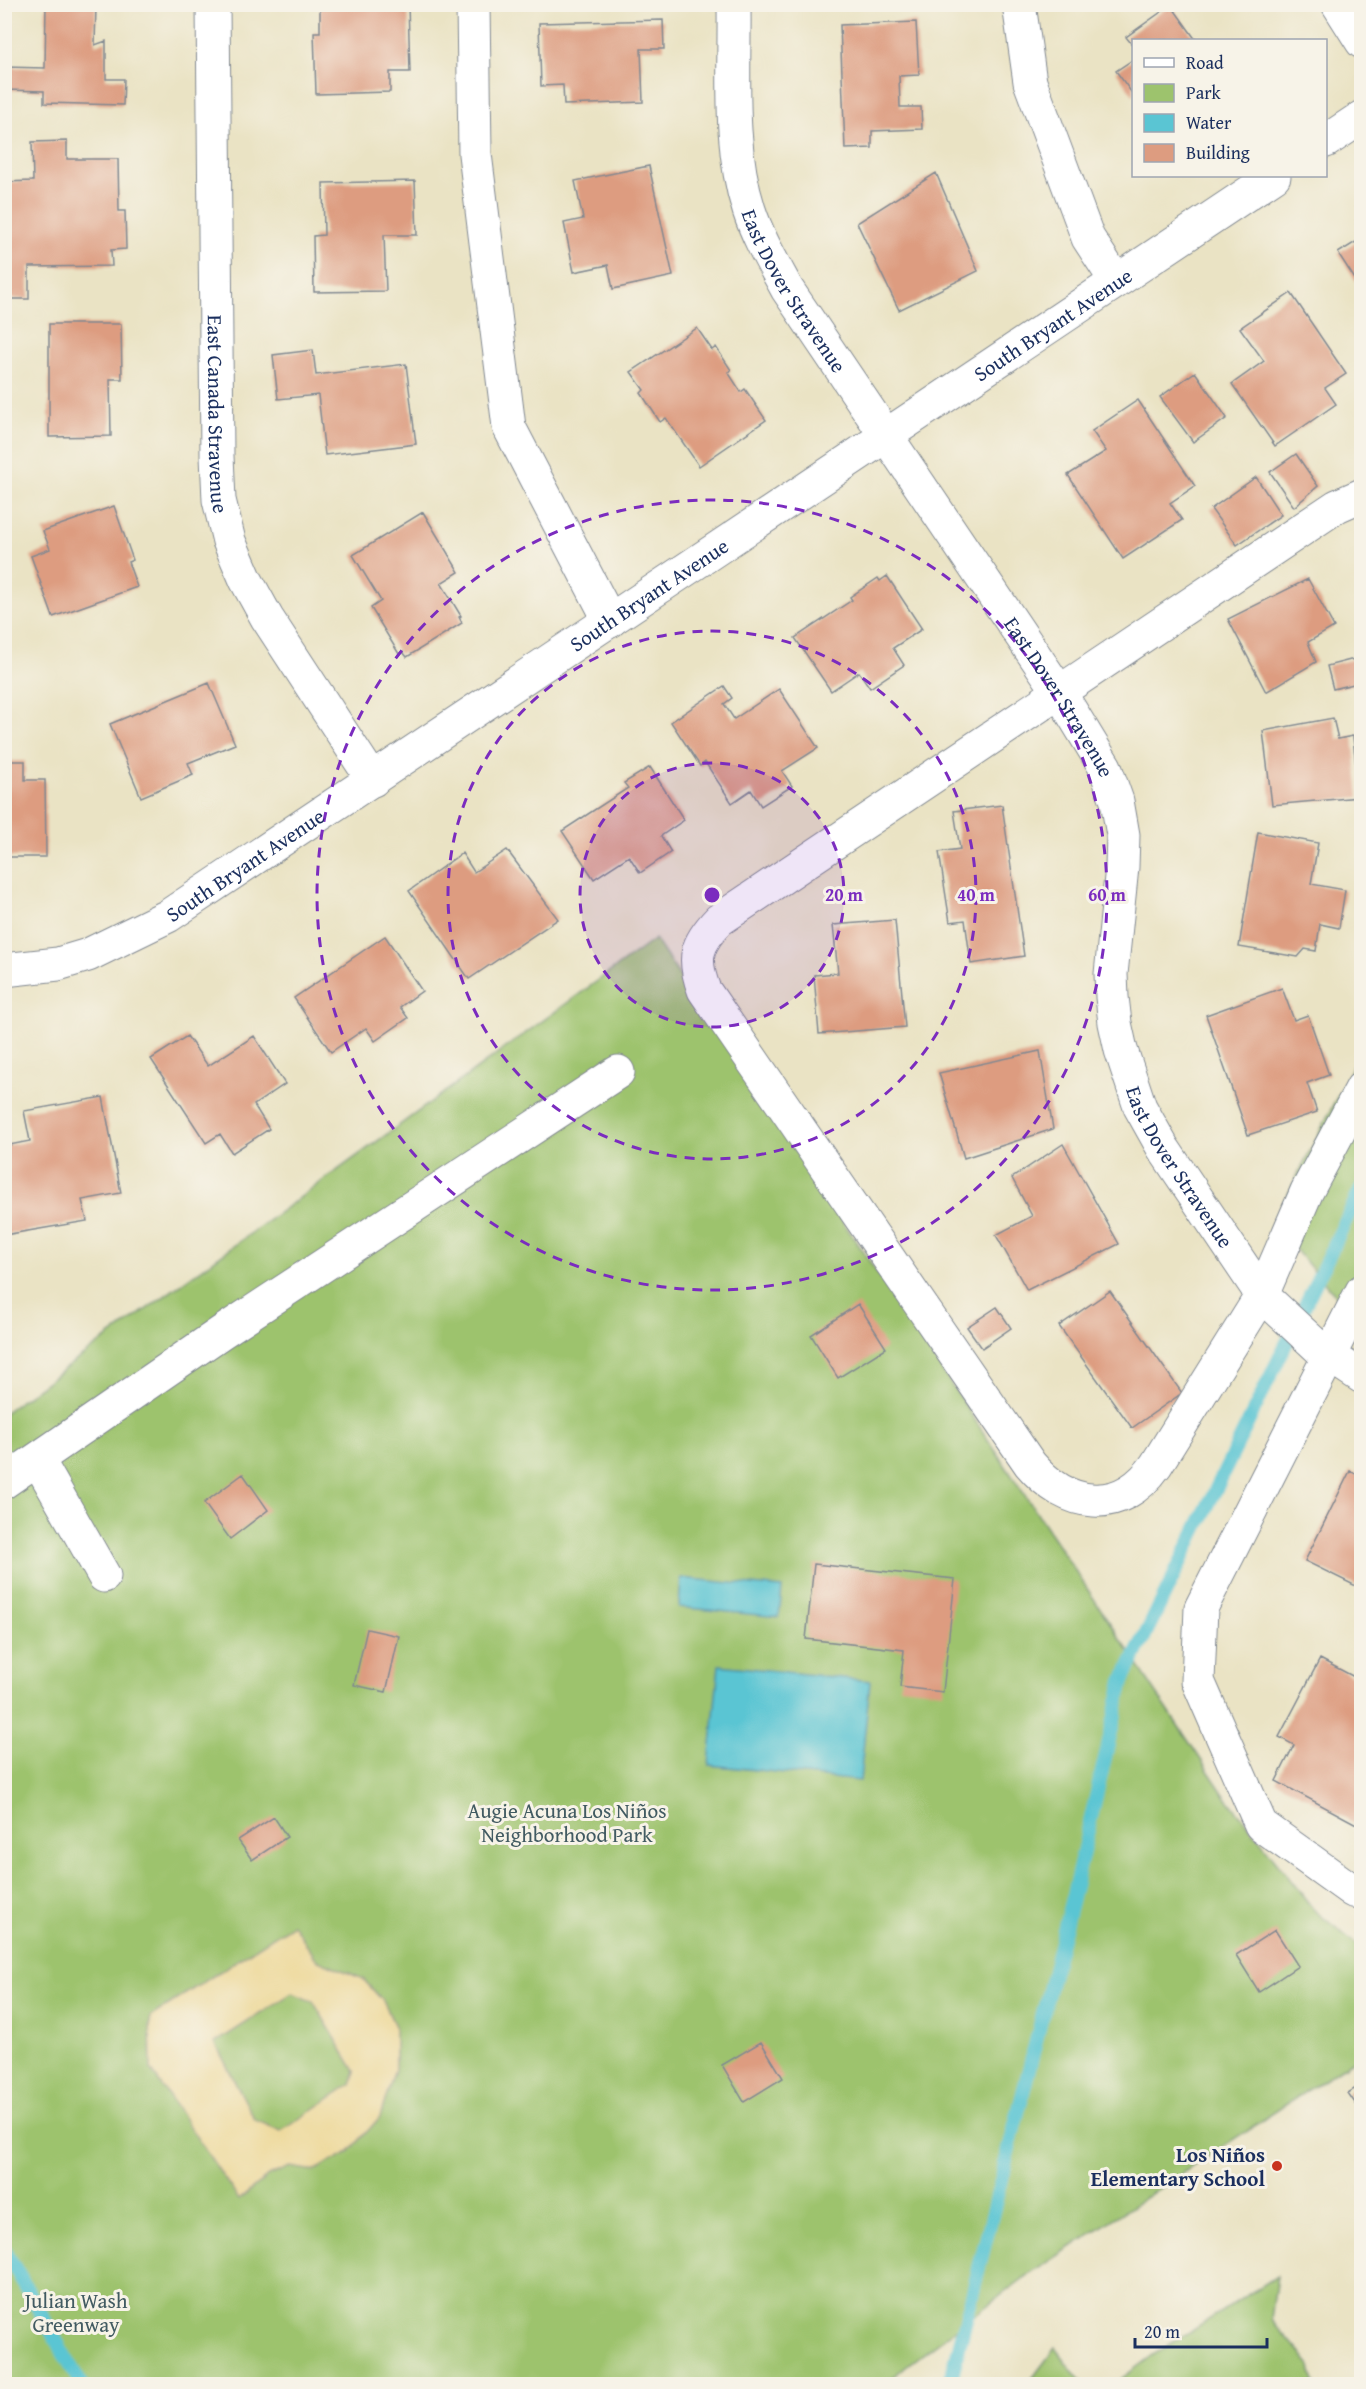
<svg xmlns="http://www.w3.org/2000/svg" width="1366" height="2389" font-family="'Gentium Book Plus',serif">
<rect width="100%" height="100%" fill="#f7f3e8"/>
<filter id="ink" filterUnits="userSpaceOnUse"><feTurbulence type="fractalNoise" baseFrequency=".0167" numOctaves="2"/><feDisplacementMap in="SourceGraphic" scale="12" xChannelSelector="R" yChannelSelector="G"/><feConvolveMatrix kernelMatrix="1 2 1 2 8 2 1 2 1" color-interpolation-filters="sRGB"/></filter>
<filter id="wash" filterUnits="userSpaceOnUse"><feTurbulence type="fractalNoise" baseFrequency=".008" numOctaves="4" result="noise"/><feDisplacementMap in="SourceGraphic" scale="24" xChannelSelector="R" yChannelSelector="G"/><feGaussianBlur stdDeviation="1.35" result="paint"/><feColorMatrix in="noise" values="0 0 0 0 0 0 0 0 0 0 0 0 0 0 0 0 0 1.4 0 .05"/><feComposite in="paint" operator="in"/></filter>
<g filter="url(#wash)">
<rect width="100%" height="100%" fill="#eae3c4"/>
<path fill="#9dc36d" stroke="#5c7966" stroke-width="1.5" d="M 655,939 L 1223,1793 L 1314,1910 L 1361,1948 L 1361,2055 L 1024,2278 L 883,2384 L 5,2384 L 4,1413 Z
M 1361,1050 L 1361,1325 L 1273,1224 Z
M 1277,2276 L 1271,2319 L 1311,2365 L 1314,2384 L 1114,2384 L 1153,2355 Z
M 1055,2348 L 1083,2384 L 1028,2384 Z"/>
<path fill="#eeda9e" stroke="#84847e" stroke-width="1.5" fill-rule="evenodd" d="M 293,1924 L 316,1959 L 363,1979 L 383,2001 L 395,2026 L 395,2069 L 380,2117 L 349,2152 L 314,2171 L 290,2167 L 268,2176 L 239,2200 L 151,2070 L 150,2017 ZM 292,1993 L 313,2001 L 355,2071 L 351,2084 L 281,2131 L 255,2120 L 215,2043 Z"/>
<path fill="#5ac5d3" stroke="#3a7a98" stroke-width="1.5" d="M 681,1578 L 782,1588 L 779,1617 L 679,1607 Z
M 719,1665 L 870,1681 L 860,1781 L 709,1765 Z"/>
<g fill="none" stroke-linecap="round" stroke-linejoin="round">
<path stroke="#5ac5d3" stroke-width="14" d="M 4,2249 L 81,2384
M 947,2384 L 952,2375 L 1076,1882 L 1123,1681 L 1362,1187"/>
</g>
<g id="blocks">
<path fill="#dd9c80" d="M 46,4 L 96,5 L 95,45 L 106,41 L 106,79 L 124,79 L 123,105 L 44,103 L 44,91 L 4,90 L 4,67 L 45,68 Z
M 320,4 L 408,4 L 410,72 L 390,72 L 390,92 L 316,94 L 314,32 L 320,32 Z
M 1171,5 L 1196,40 L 1134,40 L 1134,47 L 1126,37 Z
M 663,20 L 664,49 L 641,49 L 643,102 L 564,105 L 563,85 L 541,86 L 539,23 Z
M 916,22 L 919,75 L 899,76 L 900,107 L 921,107 L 922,129 L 872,131 L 872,148 L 845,149 L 840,25 Z
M 1134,59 L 1134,96 L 1116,71 Z
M 67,141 L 67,159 L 118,159 L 119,211 L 125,211 L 126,249 L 111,250 L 112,266 L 29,267 L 29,299 L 4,299 L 4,182 L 33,181 L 32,142 Z
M 649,166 L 673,276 L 613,289 L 608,265 L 574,272 L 564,223 L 583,219 L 575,181 Z
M 936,173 L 978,271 L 899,310 L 857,223 Z
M 415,181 L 417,235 L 384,235 L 386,291 L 314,292 L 313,236 L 324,235 L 323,183 Z
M 1362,238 L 1362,290 L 1338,253 Z
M 1291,293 L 1346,374 L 1325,388 L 1336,404 L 1275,446 L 1232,384 L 1264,361 L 1240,328 Z
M 49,324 L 121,324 L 122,379 L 110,379 L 111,436 L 49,437 Z
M 697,328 L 712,350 L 716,347 L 731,370 L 728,372 L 741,392 L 745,389 L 766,420 L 699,466 L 666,418 L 660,422 L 641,393 L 644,390 L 631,372 Z
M 313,350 L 316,375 L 406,364 L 416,444 L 325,455 L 318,395 L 278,399 L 273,355 Z
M 1195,372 L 1227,418 L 1193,442 L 1160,397 Z
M 1138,400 L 1195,486 L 1170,503 L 1182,520 L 1123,559 L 1068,475 L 1106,451 L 1092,431 Z
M 1296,454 L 1318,486 L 1294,507 L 1270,472 Z
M 1256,477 L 1281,515 L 1237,545 L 1211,509 Z
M 114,506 L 133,560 L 128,562 L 137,587 L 53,617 L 31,556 L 50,549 L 43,531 Z
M 423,512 L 459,572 L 441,583 L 461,616 L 459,617 L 462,623 L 407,657 L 403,652 L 399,654 L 371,608 L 381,601 L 353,555 Z
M 887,576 L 922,629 L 893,648 L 904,665 L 870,688 L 859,672 L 831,691 L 795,638 L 852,600 L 850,597 L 878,578 L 880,581 Z
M 1308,579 L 1334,627 L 1308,642 L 1316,662 L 1266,692 L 1228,619 Z
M 1362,657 L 1362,682 L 1333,689 L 1327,666 Z
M 209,683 L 235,744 L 188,763 L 193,775 L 141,797 L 110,724 Z
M 724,686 L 732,698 L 724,704 L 734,719 L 779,689 L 818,748 L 782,771 L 792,786 L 761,806 L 751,790 L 732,803 L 705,762 L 700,766 L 671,722 Z
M 1333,718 L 1338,739 L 1353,736 L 1359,797 L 1272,805 L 1263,731 Z
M 4,761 L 25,761 L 25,780 L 45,780 L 46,857 L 4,857 Z
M 650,767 L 684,820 L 661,836 L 671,852 L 640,873 L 629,856 L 594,879 L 562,831 L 628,788 L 624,783 Z
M 1002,805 L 1024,956 L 971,964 L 965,920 L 950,922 L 939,852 L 960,849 L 954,811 Z
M 1258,832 L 1318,843 L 1311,884 L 1345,890 L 1339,928 L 1320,924 L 1316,951 L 1305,949 L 1298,957 L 1239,947 Z
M 507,850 L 558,919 L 469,979 L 409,891 L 462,853 L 474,872 Z
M 895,920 L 905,1027 L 819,1034 L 814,975 L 838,973 L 833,925 Z
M 385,936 L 422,991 L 400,1007 L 408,1018 L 375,1041 L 366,1028 L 331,1052 L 294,998 Z
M 1282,988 L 1294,1020 L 1308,1015 L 1329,1075 L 1307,1083 L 1317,1112 L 1248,1135 L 1206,1015 Z
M 187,1036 L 208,1066 L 254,1036 L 285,1084 L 254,1105 L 269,1129 L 232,1153 L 220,1134 L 206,1143 L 151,1059 Z
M 1040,1051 L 1053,1129 L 964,1158 L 939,1073 Z
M 103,1097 L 121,1193 L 82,1200 L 87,1221 L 4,1235 L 4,1146 L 30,1141 L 24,1111 Z
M 1063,1144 L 1119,1244 L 1027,1290 L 996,1235 L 1032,1216 L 1012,1178 Z
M 1110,1291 L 1182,1393 L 1132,1428 L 1059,1326 Z
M 858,1304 L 886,1348 L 838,1378 L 811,1335 Z
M 997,1307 L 1011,1328 L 982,1348 L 967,1327 Z
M 1350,1471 L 1362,1477 L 1362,1589 L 1305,1561 Z
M 243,1474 L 268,1510 L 230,1539 L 204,1503 Z
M 814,1564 L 955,1579 L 943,1692 L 900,1687 L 904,1650 L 806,1639 Z
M 367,1629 L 399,1636 L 386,1692 L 354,1685 Z
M 1320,1659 L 1362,1681 L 1360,1826 L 1276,1781 L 1294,1745 L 1279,1737 Z
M 274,1817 L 287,1837 L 252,1860 L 238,1840 Z
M 1275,1930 L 1298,1966 L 1259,1992 L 1236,1955 Z
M 761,2042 L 783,2078 L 744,2102 L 722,2065 Z
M 1362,2084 L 1362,2113 L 1348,2093 Z"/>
</g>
</g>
<g filter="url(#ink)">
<use href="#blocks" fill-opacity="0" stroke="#828991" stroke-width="1.5"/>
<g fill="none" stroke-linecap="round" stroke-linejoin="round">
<g stroke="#828991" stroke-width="35">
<g id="minor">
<path id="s1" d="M 213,4 L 217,456 L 219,500 L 229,541 L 246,580 L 267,618 L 373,780"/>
<path d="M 473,4 L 475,154 L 509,427 L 610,621"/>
<path id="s2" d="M 734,4 C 735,72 728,145 749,210 C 758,238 773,263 787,289 L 1060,693 L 1105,767 L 1117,801 L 1123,835 L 1122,867 L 1111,974 L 1112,997 L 1115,1023 L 1121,1050 L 1140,1107 L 1163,1148 L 1262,1295 L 1321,1350 L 1362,1377"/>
<path d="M 1019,4 L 1030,82 L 1088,238 L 1116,281"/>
<path d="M 1338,4 L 1362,42"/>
<path d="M 1326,141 L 1362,117"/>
<path d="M 1362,495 L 1337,506 L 719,920 C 696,944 692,958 704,990 L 1030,1464 C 1067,1508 1120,1516 1156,1465 L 1262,1295 L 1307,1191 L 1362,1088"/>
<path id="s3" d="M 4,970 L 58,964 L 88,955 L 168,916 L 1274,176"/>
<path d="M 1362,1291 L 1201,1608 L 1198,1681 L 1261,1825 L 1353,1891 L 1362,1892"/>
<path d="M 38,1460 L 104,1576"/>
<path d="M 4,1482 L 222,1332 L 618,1072"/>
</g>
</g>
<use href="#minor" stroke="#fff" stroke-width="33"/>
</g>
</g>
<circle cx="712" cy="895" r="132" fill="#7b2cbf" fill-opacity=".12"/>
<g fill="none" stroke="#7b2cbf" stroke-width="3" stroke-dasharray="10 8">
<circle cx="712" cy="895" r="132"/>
<circle cx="712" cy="895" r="264"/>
<circle cx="712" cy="895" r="395"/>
</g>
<circle fill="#c8321e" stroke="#f7f3e8" stroke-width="2" cx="1277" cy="2166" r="6"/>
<g text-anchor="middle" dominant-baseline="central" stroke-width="6" stroke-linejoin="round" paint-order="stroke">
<g font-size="21" fill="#1b2f5e" stroke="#f7f3e8">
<text stroke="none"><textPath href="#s2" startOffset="300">East Dover Stravenue</textPath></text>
<text stroke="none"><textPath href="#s3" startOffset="1239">South Bryant Avenue</textPath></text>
<text stroke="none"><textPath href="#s1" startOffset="410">East Canada Stravenue</textPath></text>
<text stroke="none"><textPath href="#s3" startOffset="753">South Bryant Avenue</textPath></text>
<text stroke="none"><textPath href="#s2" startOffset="786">East Dover Stravenue</textPath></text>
<text stroke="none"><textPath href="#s3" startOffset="267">South Bryant Avenue</textPath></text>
<text stroke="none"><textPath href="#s2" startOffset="1288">East Dover Stravenue</textPath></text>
</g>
<g font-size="21" fill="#425b62" stroke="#f7f3e8">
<text x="567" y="1810">Augie Acuna Los Niños<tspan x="567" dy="24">Neighborhood Park</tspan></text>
<text x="76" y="2300">Julian Wash<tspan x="76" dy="24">Greenway</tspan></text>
</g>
<g font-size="21" font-weight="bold" fill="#1b2f5e" stroke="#f7f3e8" text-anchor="end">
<text x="1265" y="2154">Los Niños<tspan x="1265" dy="24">Elementary School</tspan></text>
</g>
</g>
<circle cx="712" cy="895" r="9" fill="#7b2cbf" stroke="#f7f3e8" stroke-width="3"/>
<g font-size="18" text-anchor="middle" font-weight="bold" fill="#7b2cbf" stroke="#f7f3e8" stroke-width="6" stroke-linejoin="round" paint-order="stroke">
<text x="844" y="901">20 m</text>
<text x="976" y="901">40 m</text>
<text x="1107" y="901">60 m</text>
</g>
<rect width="1366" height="2389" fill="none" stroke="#f7f3e8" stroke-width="24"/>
<rect x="1132" y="39" width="195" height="138" fill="#f7f3e8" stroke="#9fa5b1" stroke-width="1.5"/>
<rect x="1144" y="58" width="30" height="9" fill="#ffffff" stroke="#9fa5b1" stroke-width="1.5"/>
<text x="1186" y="69" font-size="18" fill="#1b2f5e">Road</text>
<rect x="1144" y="84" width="30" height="18" fill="#9dc36d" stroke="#9fa5b1" stroke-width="1.5"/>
<text x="1186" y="99" font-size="18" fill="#1b2f5e">Park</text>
<rect x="1144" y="114" width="30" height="18" fill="#5ac5d3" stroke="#9fa5b1" stroke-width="1.5"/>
<text x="1186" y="129" font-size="18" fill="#1b2f5e">Water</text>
<rect x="1144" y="144" width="30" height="18" fill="#dd9c80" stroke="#9fa5b1" stroke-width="1.5"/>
<text x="1186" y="159" font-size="18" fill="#1b2f5e">Building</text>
<path d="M1135 2338v9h132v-9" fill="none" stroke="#1b2f5e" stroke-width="3"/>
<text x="1144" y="2338" font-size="18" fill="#1b2f5e" stroke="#f7f3e8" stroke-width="4.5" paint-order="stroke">20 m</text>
</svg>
